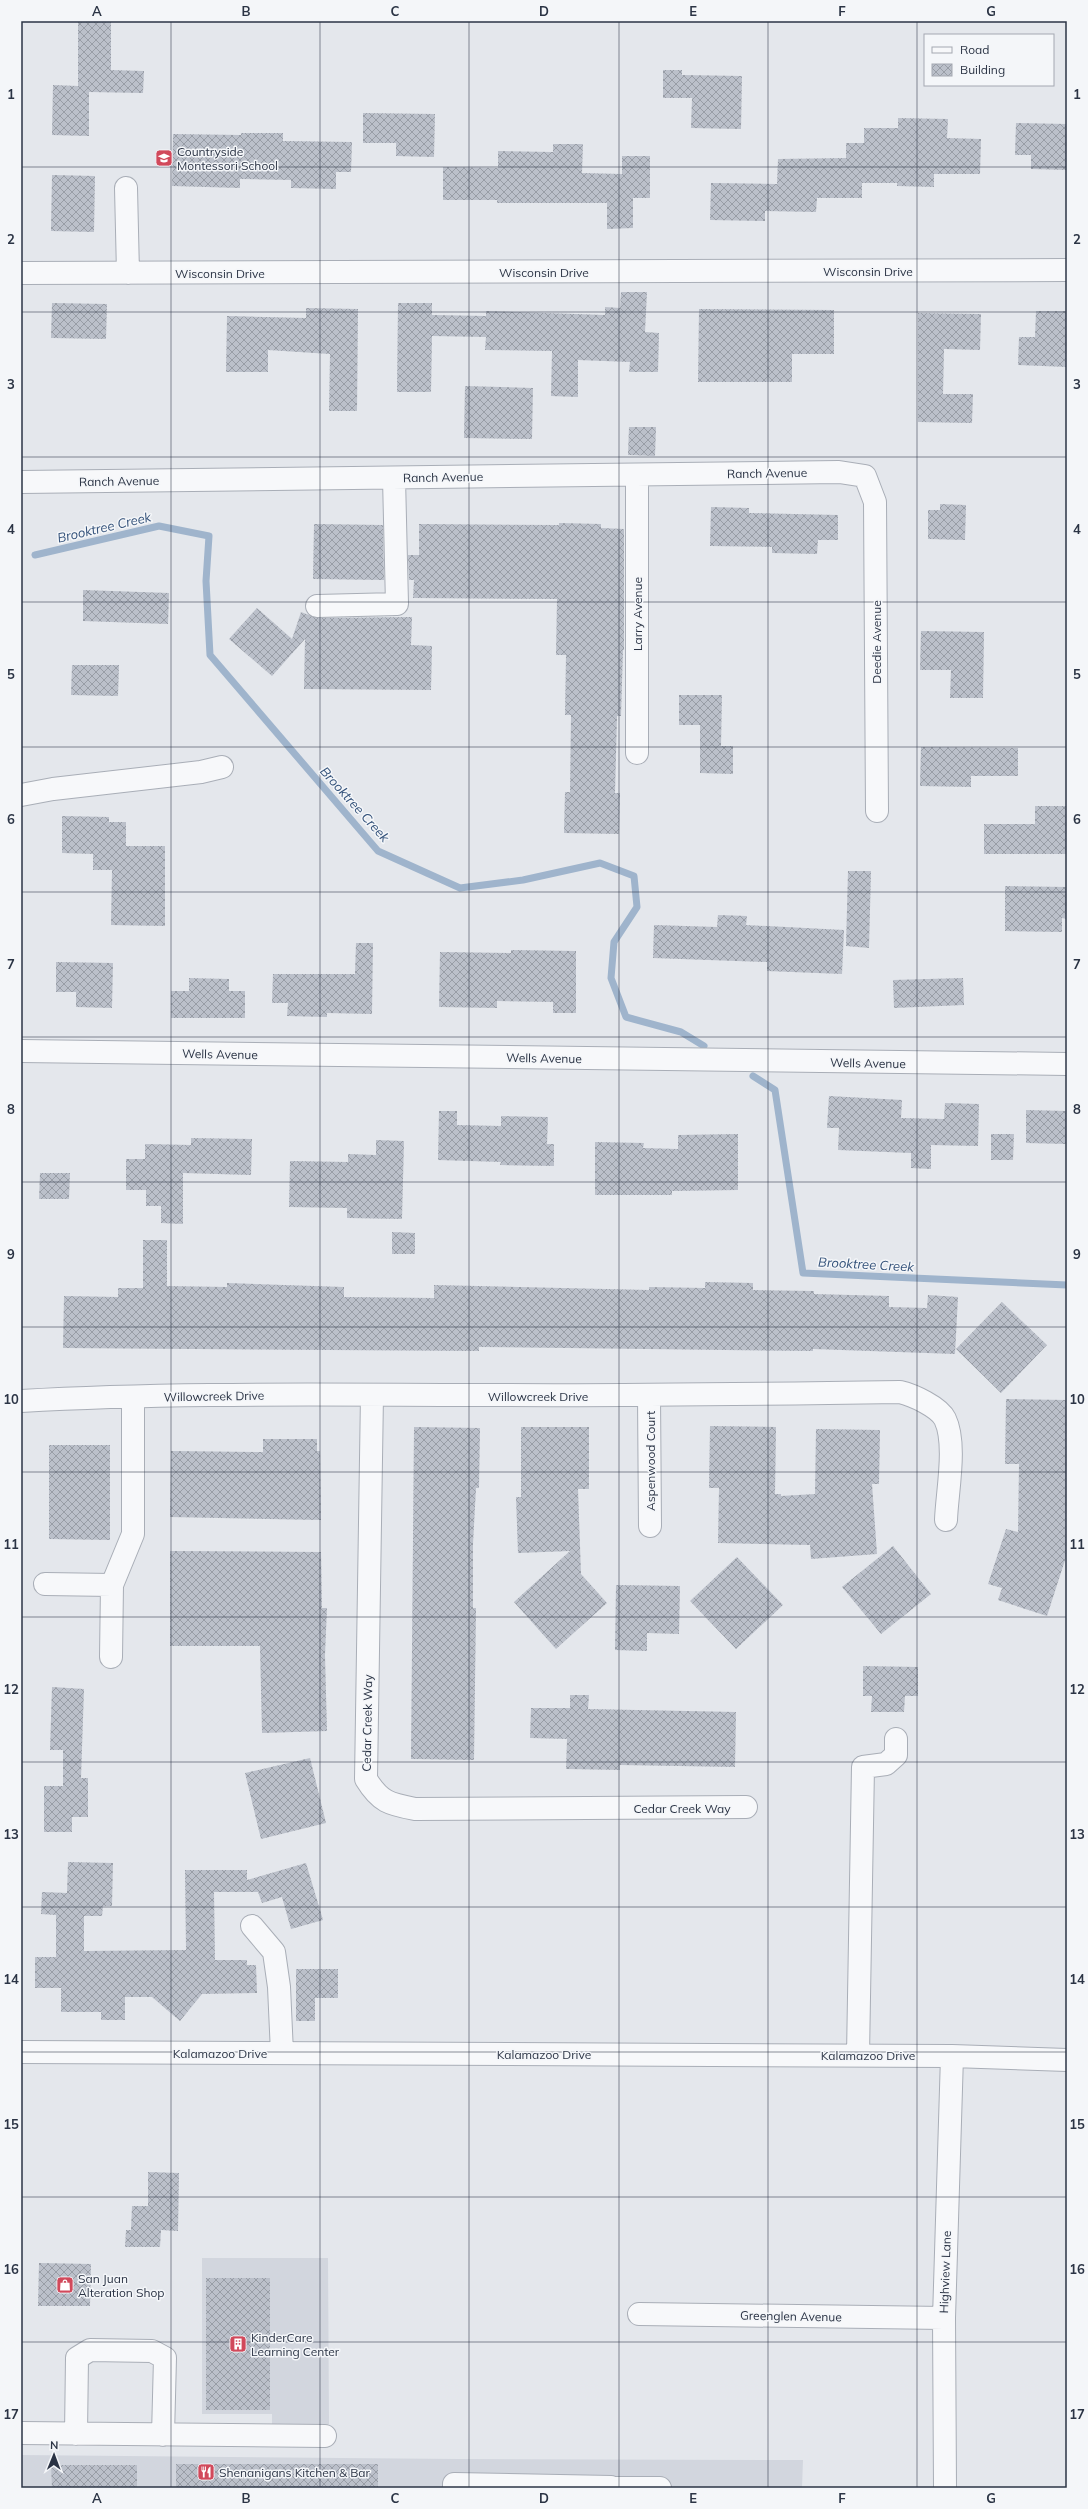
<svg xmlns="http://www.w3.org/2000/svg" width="1088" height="2509" font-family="Mulish,sans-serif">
<defs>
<pattern id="building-cross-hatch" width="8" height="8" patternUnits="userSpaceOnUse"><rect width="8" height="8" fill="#bbc0ca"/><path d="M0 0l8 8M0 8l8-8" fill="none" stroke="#989da6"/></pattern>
</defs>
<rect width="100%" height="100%" fill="#e4e7ec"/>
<path fill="#d2d6de" d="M 202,2258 L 328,2258 L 329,2424 L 272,2424 L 272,2414 L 202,2414 Z
M 21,2455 L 458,2459 L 803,2460 L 802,2488 L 21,2488 Z"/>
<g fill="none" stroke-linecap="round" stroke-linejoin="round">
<path stroke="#9fb4cc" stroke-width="7" d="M 35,555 L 159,526 L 209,536 L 206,581 L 210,655 L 378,851 L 460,888 L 523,880 L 600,863 L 634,876 L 637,907 L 614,942 L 611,978 L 626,1017 L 681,1032 L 704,1046
M 753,1076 L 775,1090 L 803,1273 L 1067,1285"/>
</g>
<path fill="url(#building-cross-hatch)" d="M 78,21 L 111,21 L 111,70 L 144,71 L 143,93 L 89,92 L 89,136 L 52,135 L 53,85 L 78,86 Z
M 663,70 L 682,70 L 682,75 L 742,76 L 741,129 L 691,128 L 692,98 L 663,98 Z
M 363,113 L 435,114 L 434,157 L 396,156 L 396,143 L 363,143 Z
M 898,118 L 948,119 L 947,138 L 981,139 L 980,174 L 934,174 L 934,187 L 897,186 L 897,183 L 862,183 L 862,198 L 817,198 L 816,212 L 765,211 L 765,221 L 710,220 L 711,183 L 777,184 L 778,159 L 846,158 L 846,143 L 864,143 L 864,128 L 898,128 Z
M 1016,123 L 1067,124 L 1067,170 L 1031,169 L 1031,155 L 1015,155 Z
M 241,133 L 283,133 L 283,141 L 352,142 L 351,172 L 336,172 L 336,189 L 291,188 L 291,180 L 240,179 L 240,188 L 172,186 L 173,134 L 241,135 Z
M 553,144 L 583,144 L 582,173 L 622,174 L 622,156 L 650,156 L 650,198 L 633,198 L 633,228 L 607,229 L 607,203 L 497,203 L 497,200 L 443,200 L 443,167 L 498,168 L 498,151 L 553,152 Z
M 52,175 L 95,176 L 94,232 L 51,231 Z
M 621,292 L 647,292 L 645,332 L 659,333 L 658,372 L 629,372 L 630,362 L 578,360 L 578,397 L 551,396 L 552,351 L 485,350 L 486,337 L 432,336 L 431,392 L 397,392 L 398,303 L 432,303 L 432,315 L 486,316 L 486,311 L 605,315 L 605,307 L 620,308 Z
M 52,303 L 107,304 L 106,339 L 51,338 Z
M 306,308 L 358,309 L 357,411 L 329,411 L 330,354 L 268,350 L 268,372 L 226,372 L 227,316 L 306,318 Z
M 699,309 L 834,310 L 834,354 L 792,354 L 792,382 L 698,382 Z
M 1036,311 L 1067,311 L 1067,367 L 1018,365 L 1019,337 L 1035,337 Z
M 918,313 L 981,314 L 980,350 L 944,349 L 943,394 L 973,394 L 972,423 L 918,422 Z
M 465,386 L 533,388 L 532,439 L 464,438 Z
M 629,427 L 656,427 L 655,456 L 628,455 Z
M 940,504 L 966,505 L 965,540 L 928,539 L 928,510 L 940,510 Z
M 711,507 L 749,508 L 749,513 L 838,515 L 838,540 L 818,540 L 817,554 L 772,553 L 772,547 L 710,546 Z
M 559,523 L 601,524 L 601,528 L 624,529 L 624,650 L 623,650 L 621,716 L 617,716 L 615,793 L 620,793 L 619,834 L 564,833 L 565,792 L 570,792 L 571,715 L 565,715 L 566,655 L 556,655 L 557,599 L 413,598 L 414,580 L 409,580 L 408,555 L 419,555 L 419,524 L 559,525 Z
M 314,524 L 383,525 L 384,580 L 313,579 Z
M 83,590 L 169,593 L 168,624 L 83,621 Z
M 257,608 L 292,639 L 301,612 L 317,618 L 412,617 L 411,645 L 432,646 L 431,690 L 304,689 L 305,639 L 272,676 L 229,639 Z
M 921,631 L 984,632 L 983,698 L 950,698 L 951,670 L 920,670 Z
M 72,665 L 119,665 L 118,696 L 71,695 Z
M 679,695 L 722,695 L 721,746 L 733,746 L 733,774 L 700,773 L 700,725 L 679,725 Z
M 921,747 L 1018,748 L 1018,776 L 971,776 L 971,787 L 920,786 Z
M 1035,806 L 1067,806 L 1067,854 L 984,854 L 984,824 L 1035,824 Z
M 62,816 L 109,817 L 109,822 L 126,822 L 126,846 L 165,846 L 165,926 L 111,925 L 112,870 L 93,870 L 93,854 L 62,853 Z
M 848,871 L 871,871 L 869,948 L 846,946 Z
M 1005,886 L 1067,887 L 1067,919 L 1062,918 L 1062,932 L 1005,931 Z
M 718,915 L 747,916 L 746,925 L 844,930 L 842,974 L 767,971 L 767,962 L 653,958 L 654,925 L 717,927 Z
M 356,943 L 373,943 L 372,1014 L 327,1013 L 327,1017 L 287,1016 L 288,1003 L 272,1003 L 273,974 L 355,974 Z
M 511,950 L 576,951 L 576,1013 L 553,1013 L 553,1002 L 497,1001 L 497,1008 L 439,1007 L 440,952 L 511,953 Z
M 56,962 L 113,963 L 112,1008 L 76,1007 L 76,992 L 56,992 Z
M 189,978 L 229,979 L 229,991 L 245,991 L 245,1018 L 171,1018 L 171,991 L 189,991 Z
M 963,978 L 964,1005 L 894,1008 L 893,980 Z
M 829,1096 L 902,1100 L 901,1118 L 944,1119 L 945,1103 L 979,1104 L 978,1146 L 931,1145 L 931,1169 L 911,1168 L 911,1153 L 838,1150 L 839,1128 L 827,1128 Z
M 1026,1110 L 1067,1111 L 1067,1144 L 1026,1143 Z
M 439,1111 L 457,1111 L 457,1125 L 501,1126 L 501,1116 L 548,1117 L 547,1144 L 554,1144 L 554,1166 L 500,1165 L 501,1162 L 438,1160 Z
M 738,1134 L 738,1190 L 672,1191 L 672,1195 L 595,1195 L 595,1142 L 644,1143 L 643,1148 L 678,1149 L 678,1135 Z
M 991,1134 L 1014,1134 L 1013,1160 L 991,1160 Z
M 191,1138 L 252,1139 L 251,1175 L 183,1173 L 183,1224 L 161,1223 L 161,1206 L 146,1206 L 146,1190 L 126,1190 L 126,1159 L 145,1159 L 145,1144 L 191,1145 Z
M 376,1140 L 404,1141 L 402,1219 L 347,1218 L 347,1208 L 289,1207 L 290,1161 L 348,1162 L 348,1154 L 376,1155 Z
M 40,1173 L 70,1173 L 69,1199 L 39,1199 Z
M 392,1232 L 415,1233 L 415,1254 L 392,1254 Z
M 143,1240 L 167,1240 L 167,1286 L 227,1287 L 227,1283 L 344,1287 L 344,1297 L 434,1298 L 434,1285 L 649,1290 L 649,1287 L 705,1288 L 705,1282 L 753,1283 L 753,1290 L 814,1291 L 814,1294 L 889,1296 L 889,1307 L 927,1308 L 928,1295 L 958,1297 L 955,1354 L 813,1349 L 813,1351 L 479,1347 L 479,1351 L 63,1348 L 64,1296 L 118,1297 L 118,1288 L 143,1288 Z
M 1002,1302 L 1047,1345 L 1001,1393 L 956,1349 Z
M 1006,1399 L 1067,1400 L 1067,1554 L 1047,1616 L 998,1600 L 1002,1588 L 988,1584 L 1006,1529 L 1018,1532 L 1019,1464 L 1005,1464 Z
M 710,1426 L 776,1427 L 775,1494 L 781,1494 L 781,1496 L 815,1494 L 816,1429 L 880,1430 L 879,1484 L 872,1484 L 877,1554 L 811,1559 L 810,1545 L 718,1543 L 719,1488 L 709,1488 Z
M 414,1427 L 480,1428 L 479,1488 L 476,1488 L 473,1544 L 473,1608 L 476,1608 L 474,1760 L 411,1759 Z
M 521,1427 L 589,1427 L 589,1489 L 578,1489 L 581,1574 L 607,1603 L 556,1649 L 514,1602 L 570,1551 L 518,1553 L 516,1497 L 521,1497 Z
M 263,1439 L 317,1439 L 317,1451 L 320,1451 L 321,1520 L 170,1517 L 171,1451 L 263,1452 Z
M 49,1445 L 110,1445 L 110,1540 L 49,1539 Z
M 893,1546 L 931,1594 L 881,1634 L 842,1587 Z
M 170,1551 L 321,1552 L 322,1608 L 327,1608 L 325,1655 L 327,1731 L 262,1733 L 260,1646 L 170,1646 Z
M 737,1557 L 783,1605 L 736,1649 L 690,1601 Z
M 616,1585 L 680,1586 L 679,1634 L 647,1633 L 647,1651 L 615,1650 Z
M 863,1666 L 918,1667 L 918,1696 L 905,1696 L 904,1712 L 871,1712 L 872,1696 L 863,1696 Z
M 52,1687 L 84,1689 L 81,1778 L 88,1778 L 88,1817 L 72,1817 L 72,1832 L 44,1832 L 44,1786 L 63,1786 L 63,1750 L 50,1750 Z
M 570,1695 L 589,1695 L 588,1709 L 736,1712 L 735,1767 L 620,1765 L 620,1770 L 566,1769 L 567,1739 L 530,1738 L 531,1708 L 570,1708 Z
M 310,1758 L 326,1823 L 261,1839 L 245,1773 Z
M 68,1862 L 113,1863 L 112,1906 L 103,1906 L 102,1916 L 84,1916 L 84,1951 L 186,1950 L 185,1870 L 247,1870 L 247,1880 L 306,1863 L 323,1920 L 291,1929 L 282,1897 L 262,1903 L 258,1892 L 214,1892 L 215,1960 L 247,1960 L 247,1965 L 256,1965 L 257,1993 L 202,1994 L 180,2021 L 152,1997 L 125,1997 L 125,2020 L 101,2020 L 101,2012 L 61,2012 L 61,1988 L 35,1988 L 35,1957 L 56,1957 L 56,1915 L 41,1914 L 42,1892 L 67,1893 Z
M 296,1969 L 338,1969 L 338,1998 L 315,1998 L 315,2021 L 296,2021 Z
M 148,2172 L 179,2173 L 178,2231 L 161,2230 L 160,2247 L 125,2247 L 126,2230 L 131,2230 L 132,2206 L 148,2206 Z
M 39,2263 L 91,2264 L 90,2306 L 38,2306 Z
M 206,2278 L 270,2278 L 270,2410 L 206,2410 Z
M 176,2464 L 378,2464 L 378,2488 L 176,2488 Z
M 51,2465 L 137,2465 L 137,2488 L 52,2488 Z"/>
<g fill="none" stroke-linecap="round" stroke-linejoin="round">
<g stroke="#a9aeb7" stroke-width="24">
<path id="minor" d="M 126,188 L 128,273
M 21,273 L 1067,270
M 21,482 L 839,472 L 865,476 L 875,502 L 877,811
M 317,606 L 397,604 L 394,478
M 637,753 L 637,475
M 21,795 L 53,789 L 201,772 L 222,767
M 21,1051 L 1067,1064
M 372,1395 L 366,1779 C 380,1802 389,1804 415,1809 L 746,1807
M 649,1396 L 650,1526
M 21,1401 C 178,1392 337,1395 494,1395 C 629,1396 765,1394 900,1392 C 913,1395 939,1407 945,1419 C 957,1444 947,1492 946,1520
M 45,1584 L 112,1585
M 111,1657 L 112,1585 L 133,1534 L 133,1397
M 252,1926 L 274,1952 L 279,1987 L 282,2053
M 21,2052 L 952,2056 L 1067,2060
M 858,2055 L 863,1767 L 886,1764 L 896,1755 L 896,1739
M 639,2314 L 944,2318
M 21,2433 L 325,2436
M 76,2434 L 77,2358 L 90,2350 L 152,2351 L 165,2358 L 163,2435
M 454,2488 L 454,2484 L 611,2487
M 611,2488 L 660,2488
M 945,2488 L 944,2318 L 952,2056"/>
</g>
<use href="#minor" stroke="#f7f8fa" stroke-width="22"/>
</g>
<path fill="none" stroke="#2b3445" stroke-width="1" stroke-opacity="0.55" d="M 171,21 L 171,2488M 320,21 L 320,2488M 469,21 L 469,2488M 619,21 L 619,2488M 768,21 L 768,2488M 917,21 L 917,2488M 21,167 L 1067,167M 21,312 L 1067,312M 21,457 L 1067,457M 21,602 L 1067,602M 21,747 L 1067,747M 21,892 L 1067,892M 21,1037 L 1067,1037M 21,1182 L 1067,1182M 21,1327 L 1067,1327M 21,1472 L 1067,1472M 21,1617 L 1067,1617M 21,1762 L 1067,1762M 21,1907 L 1067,1907M 21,2052 L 1067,2052M 21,2197 L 1067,2197M 21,2342 L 1067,2342"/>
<defs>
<g id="school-square" transform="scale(0.9)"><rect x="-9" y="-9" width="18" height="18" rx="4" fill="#d1495b" stroke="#f4f6f9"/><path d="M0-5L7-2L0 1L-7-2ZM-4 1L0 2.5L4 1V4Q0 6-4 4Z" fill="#fff"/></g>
<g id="shop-square" transform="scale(0.9)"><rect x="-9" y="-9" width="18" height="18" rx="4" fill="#d1495b" stroke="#f4f6f9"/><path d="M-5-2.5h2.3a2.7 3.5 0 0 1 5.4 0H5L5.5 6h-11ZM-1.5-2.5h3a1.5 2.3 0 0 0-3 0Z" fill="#fff"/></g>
<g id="building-square" transform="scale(0.9)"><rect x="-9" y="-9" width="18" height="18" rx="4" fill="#d1495b" stroke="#f4f6f9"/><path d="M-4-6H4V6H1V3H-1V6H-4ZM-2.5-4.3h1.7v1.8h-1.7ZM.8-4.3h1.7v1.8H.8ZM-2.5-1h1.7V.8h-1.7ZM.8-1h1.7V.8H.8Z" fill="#fff"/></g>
<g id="restaurant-square" transform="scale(0.9)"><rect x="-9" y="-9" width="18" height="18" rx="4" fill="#d1495b" stroke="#f4f6f9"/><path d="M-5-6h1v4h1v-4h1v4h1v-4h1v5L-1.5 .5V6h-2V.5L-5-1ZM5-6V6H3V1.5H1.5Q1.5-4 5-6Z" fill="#fff"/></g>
</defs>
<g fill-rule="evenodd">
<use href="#school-square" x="164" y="158"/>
<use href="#shop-square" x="65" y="2285"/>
<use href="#building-square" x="238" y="2344"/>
<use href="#restaurant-square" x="206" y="2472"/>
</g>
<g text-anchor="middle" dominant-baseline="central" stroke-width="3" stroke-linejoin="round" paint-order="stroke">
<g font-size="12" fill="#2b3445" stroke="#f4f6f9" text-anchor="start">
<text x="177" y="151">Countryside<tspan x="177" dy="14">Montessori School</tspan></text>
<text x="78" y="2278">San Juan<tspan x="78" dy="14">Alteration Shop</tspan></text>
<text x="251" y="2337">KinderCare<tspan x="251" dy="14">Learning Center</tspan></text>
<text x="219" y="2472">Shenanigans Kitchen &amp; Bar</text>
</g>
<g font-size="12" fill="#2b3445" stroke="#f4f6f9">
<text x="868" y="271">Wisconsin Drive</text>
<text x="544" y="272">Wisconsin Drive</text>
<text x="220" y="273">Wisconsin Drive</text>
<text transform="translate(767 473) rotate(-1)">Ranch Avenue</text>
<text transform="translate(443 477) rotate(-1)">Ranch Avenue</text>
<text transform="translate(119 481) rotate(-1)">Ranch Avenue</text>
<text transform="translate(637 614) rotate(-90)">Larry Avenue</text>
<text transform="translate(876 642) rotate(-90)">Deedie Avenue</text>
<text transform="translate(220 1054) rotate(1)">Wells Avenue</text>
<text transform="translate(544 1058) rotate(1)">Wells Avenue</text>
<text transform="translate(868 1063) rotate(1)">Wells Avenue</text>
<text transform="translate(214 1396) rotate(-1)">Willowcreek Drive</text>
<text x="538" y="1396">Willowcreek Drive</text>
<text transform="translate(650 1461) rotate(-90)">Aspenwood Court</text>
<text transform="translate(367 1723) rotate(-89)">Cedar Creek Way</text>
<text x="682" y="1808">Cedar Creek Way</text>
<text x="220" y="2053">Kalamazoo Drive</text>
<text x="544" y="2054">Kalamazoo Drive</text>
<text x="868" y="2055">Kalamazoo Drive</text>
<text transform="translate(945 2272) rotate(-88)">Highview Lane</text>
<text transform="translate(791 2316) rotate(1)">Greenglen Avenue</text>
</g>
<g font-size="13" font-style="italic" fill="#34527a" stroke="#f4f6f9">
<text transform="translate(104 527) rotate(-13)">Brooktree Creek</text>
<text transform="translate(355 804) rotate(48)">Brooktree Creek</text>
<text transform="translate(866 1264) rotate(3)">Brooktree Creek</text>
</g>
</g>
<rect width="1088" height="2509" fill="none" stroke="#f4f6f9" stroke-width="44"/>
<rect x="924" y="34" width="130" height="52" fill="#f4f6f9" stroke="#a4a8b1"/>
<rect x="932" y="47" width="20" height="6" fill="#f7f8fa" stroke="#a4a8b1"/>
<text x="960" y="54" font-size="12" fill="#2b3445">Road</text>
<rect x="932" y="64" width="20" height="12" fill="url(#building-cross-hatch)" stroke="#a4a8b1"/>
<text x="960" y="74" font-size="12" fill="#2b3445">Building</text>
<g transform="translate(54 2455) rotate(1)" stroke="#f4f6f9" stroke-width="3" paint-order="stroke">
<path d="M0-3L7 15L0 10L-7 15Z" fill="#2b3445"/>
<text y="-6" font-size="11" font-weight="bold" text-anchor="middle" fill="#2b3445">N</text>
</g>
<rect x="22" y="22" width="1044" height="2465" fill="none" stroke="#2b3445" stroke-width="1.5"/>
<g font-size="13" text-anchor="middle" font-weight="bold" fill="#2b3445">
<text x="97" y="16">A</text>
<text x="246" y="16">B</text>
<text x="395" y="16">C</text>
<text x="544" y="16">D</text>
<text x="693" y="16">E</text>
<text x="842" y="16">F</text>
<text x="991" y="16">G</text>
<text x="11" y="99">1</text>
<text x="1077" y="99">1</text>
<text x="11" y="244">2</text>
<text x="1077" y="244">2</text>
<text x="11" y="389">3</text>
<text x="1077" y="389">3</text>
<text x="11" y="534">4</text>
<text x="1077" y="534">4</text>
<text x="11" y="679">5</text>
<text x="1077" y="679">5</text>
<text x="11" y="824">6</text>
<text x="1077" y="824">6</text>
<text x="11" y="969">7</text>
<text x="1077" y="969">7</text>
<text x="11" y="1114">8</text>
<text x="1077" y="1114">8</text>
<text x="11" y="1259">9</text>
<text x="1077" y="1259">9</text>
<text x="11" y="1404">10</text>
<text x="1077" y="1404">10</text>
<text x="11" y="1549">11</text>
<text x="1077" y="1549">11</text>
<text x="11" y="1694">12</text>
<text x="1077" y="1694">12</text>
<text x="11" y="1839">13</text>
<text x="1077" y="1839">13</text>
<text x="11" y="1984">14</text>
<text x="1077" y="1984">14</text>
<text x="11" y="2129">15</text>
<text x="1077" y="2129">15</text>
<text x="11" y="2274">16</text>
<text x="1077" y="2274">16</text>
<text x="11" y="2419">17</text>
<text x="1077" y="2419">17</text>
<text x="97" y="2503">A</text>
<text x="246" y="2503">B</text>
<text x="395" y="2503">C</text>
<text x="544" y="2503">D</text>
<text x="693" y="2503">E</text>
<text x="842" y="2503">F</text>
<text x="991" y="2503">G</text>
</g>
</svg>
